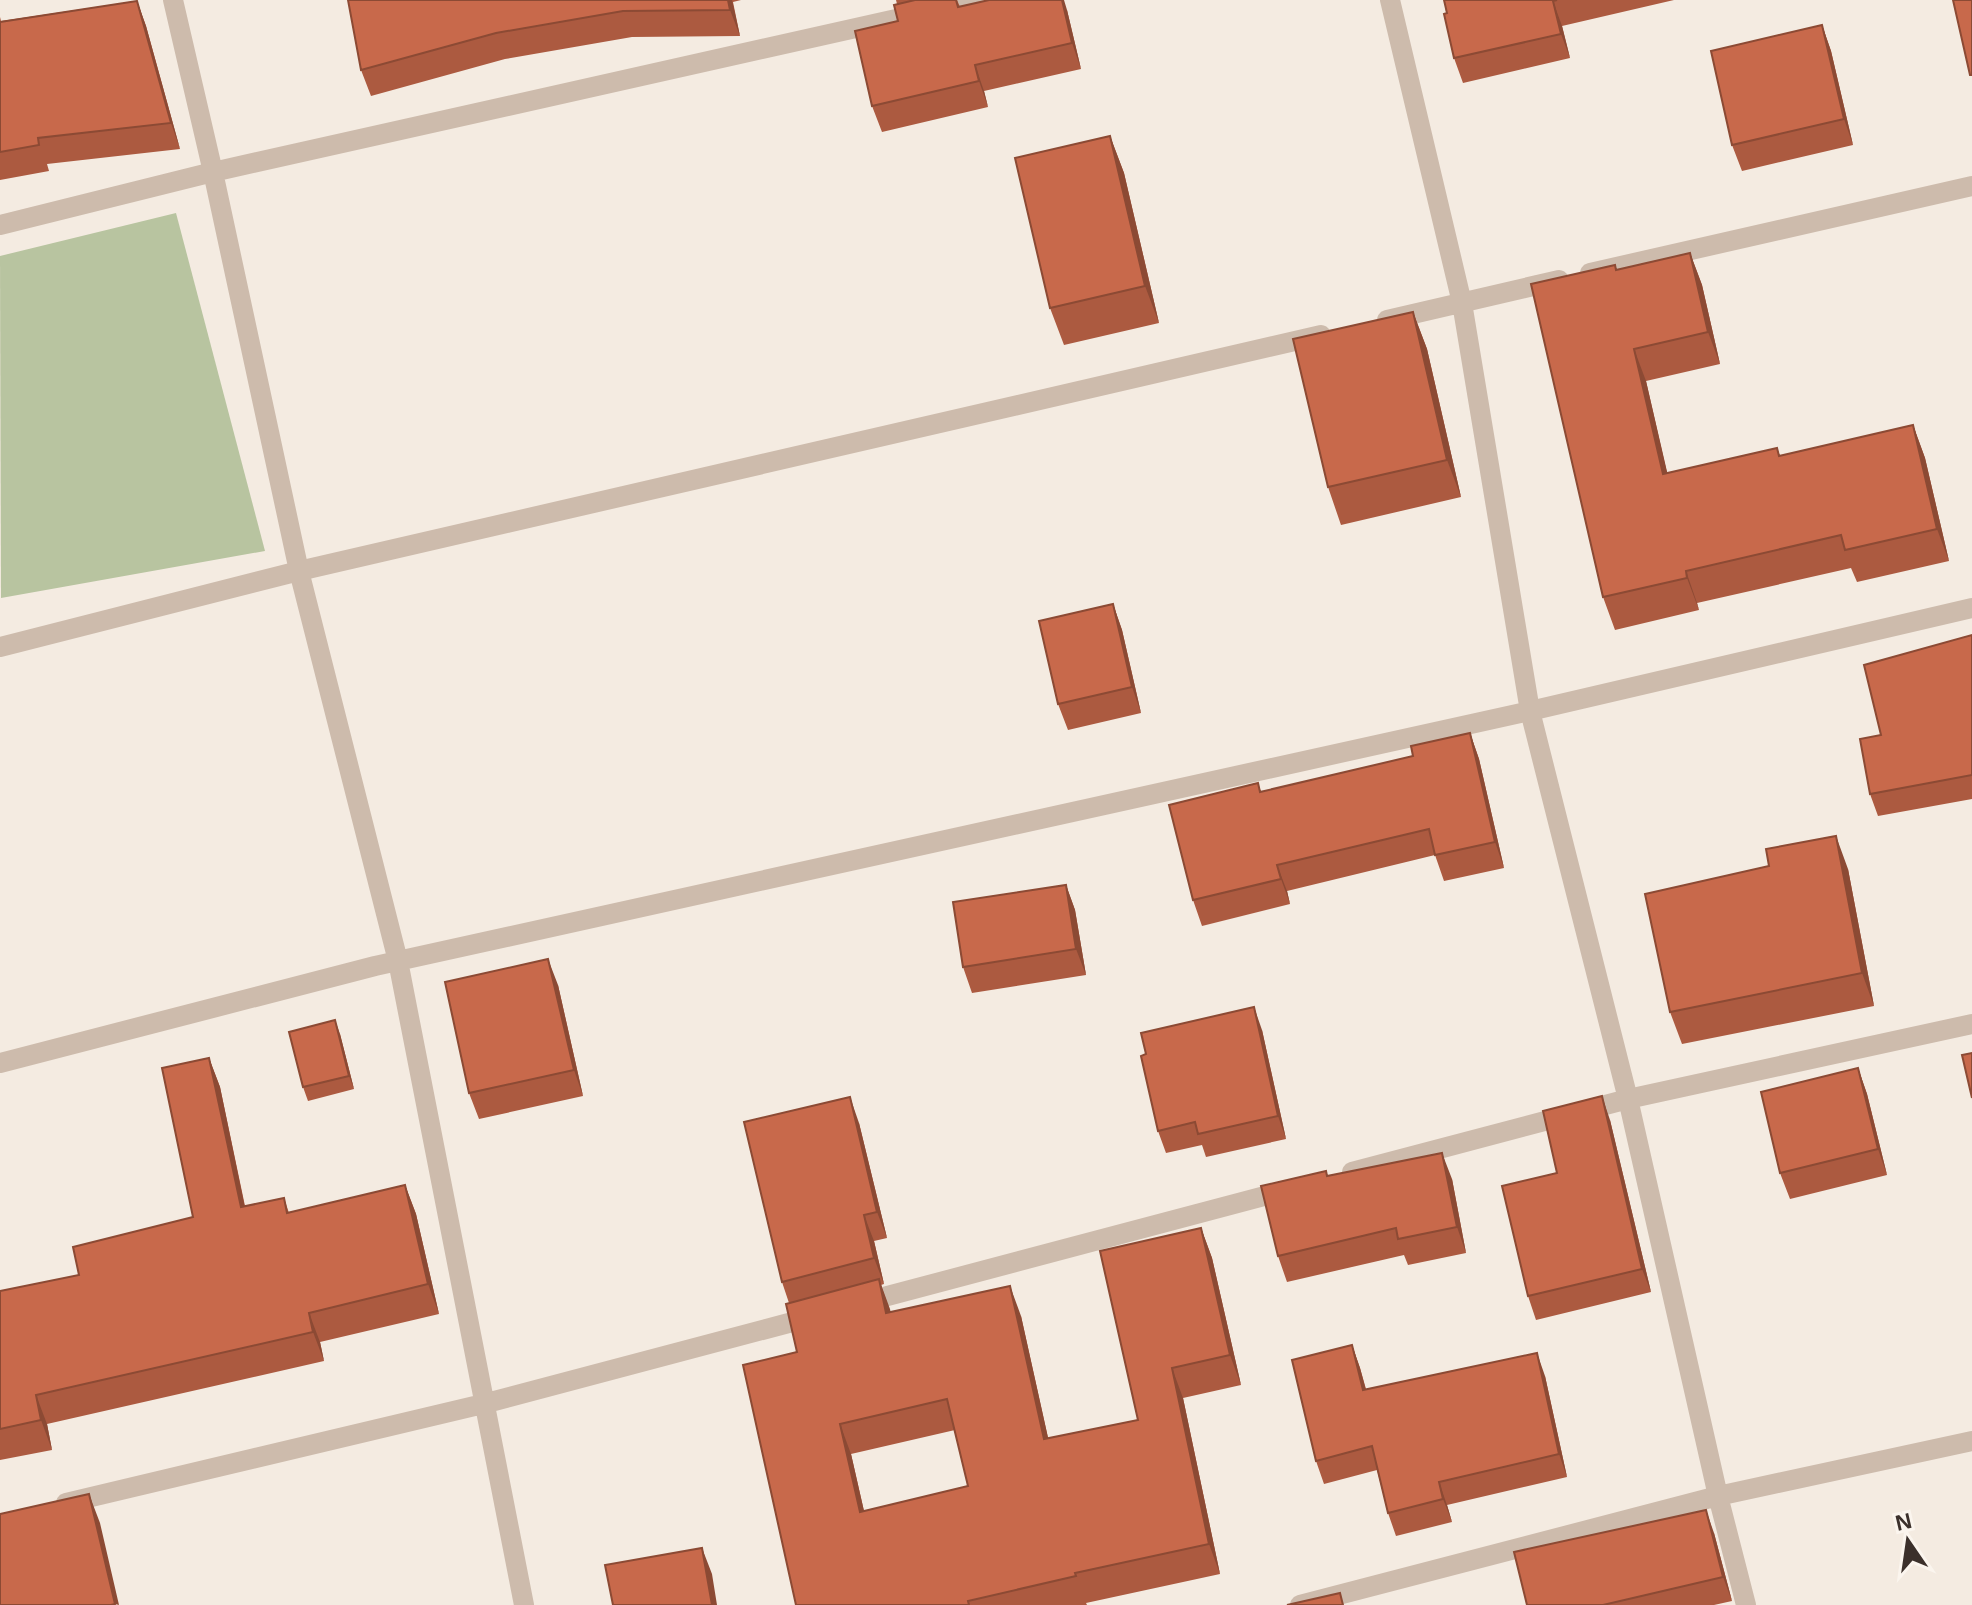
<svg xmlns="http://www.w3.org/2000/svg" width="1972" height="1605" font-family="Arial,sans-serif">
<rect width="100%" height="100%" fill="#f4ebe1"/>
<path fill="#b8c4a0" d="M 176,213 L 265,551 L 1,598 L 0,256 Z"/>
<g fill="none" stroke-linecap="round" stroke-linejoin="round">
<path stroke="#cdbbac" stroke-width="20" d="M 173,0 L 213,172 L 299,571 L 398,961 L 524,1605
M 1390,0 L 1462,303 L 1530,711 L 1628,1099 L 1718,1496 L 1746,1605
M 0,225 L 213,172 L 981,0
M 1590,273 L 1972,186
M 1387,320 L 1559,280
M 0,647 L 299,571 L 1321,335
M 0,1063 L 375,966 L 1530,711 L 1972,608
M 1352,1172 L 1628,1099 L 1972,1024
M 861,1303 L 1287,1190
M 66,1503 L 483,1404 L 815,1316
M 1300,1605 L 1718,1496 L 1972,1441"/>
</g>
<path fill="#ac5a40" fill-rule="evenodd" d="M 348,0 L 741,0 L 733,2 L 740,36 L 632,37 L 505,59 L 371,96 L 361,70 Z
M 896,0 L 957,0 L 960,7 L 1067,10 L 1081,69 L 984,91 L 988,107 L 882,132 L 872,106 L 898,21 L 897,4 Z
M 1444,0 L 1674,0 L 1562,26 L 1570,58 L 1463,83 L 1454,58 Z
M 137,1 L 146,26 L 180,149 L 47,164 L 49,171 L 0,180 L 0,17 L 1,21 Z
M 1822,25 L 1831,51 L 1853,145 L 1742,171 L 1732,145 Z
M 1110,136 L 1124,173 L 1159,323 L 1064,345 L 1050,308 Z
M 1690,253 L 1702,285 L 1720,364 L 1646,381 L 1667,473 L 1777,448 L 1780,456 L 1913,425 L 1925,458 L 1949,561 L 1857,582 L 1851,568 L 1697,603 L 1699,610 L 1615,630 L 1603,597 L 1617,270 Z
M 1413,312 L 1427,349 L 1461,497 L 1341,525 L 1328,487 Z
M 1113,604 L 1122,630 L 1141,713 L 1068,730 L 1058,704 Z
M 1972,635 L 1972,799 L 1878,816 L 1870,794 Z
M 1470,733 L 1479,759 L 1504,868 L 1444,881 L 1435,855 L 1287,891 L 1290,904 L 1202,926 L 1193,900 L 1258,783 L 1261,792 L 1413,756 Z
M 1769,866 L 1848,869 L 1874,1006 L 1682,1044 L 1670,1012 Z
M 1066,885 L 1075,910 L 1086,975 L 972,993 L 963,967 Z
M 558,985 L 583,1096 L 479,1119 L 469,1093 Z
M 1262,1030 L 1286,1139 L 1206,1157 L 1202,1145 L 1166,1153 L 1158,1131 Z
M 340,1034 L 354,1089 L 308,1101 L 303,1087 Z
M 209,1058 L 220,1087 L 245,1206 L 284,1198 L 289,1213 L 405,1185 L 416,1214 L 439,1314 L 320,1342 L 324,1361 L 47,1424 L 52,1450 L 0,1460 L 0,1291 L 79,1275 L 193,1217 Z
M 1858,1068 L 1867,1094 L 1887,1175 L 1790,1199 L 1780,1173 Z
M 1610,1120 L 1651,1292 L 1536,1320 L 1528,1296 L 1557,1173 Z
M 859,1123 L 887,1238 L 874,1241 L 884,1284 L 881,1285 L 890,1312 L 1021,1316 L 1048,1438 L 1138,1420 L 1201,1228 L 1212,1258 L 1241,1385 L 1183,1398 L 1220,1574 L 1086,1603 L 1087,1605 L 796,1605 L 797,1352 L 789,1303 L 782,1282 ZM 955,1430 L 968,1486 L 864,1511 L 851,1454 Z
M 1327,1175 L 1452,1179 L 1466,1253 L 1408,1265 L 1404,1255 L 1287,1282 L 1278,1256 Z
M 1352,1345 L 1360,1368 L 1366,1389 L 1545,1376 L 1567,1477 L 1447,1505 L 1452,1522 L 1396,1536 L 1388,1513 L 1377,1470 L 1324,1484 L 1316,1461 Z
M 1714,1533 L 1732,1601 L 1714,1605 L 1527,1605 Z"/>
<path fill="#8c4a34" d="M 728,0 L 732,0 L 740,36 L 730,10 Z
M 1062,0 L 1064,0 L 1067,10 L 1081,69 L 1072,43 Z
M 137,1 L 146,26 L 180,149 L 171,123 Z
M 1553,1 L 1562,26 L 1570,58 L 1561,34 Z
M 1822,25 L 1831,51 L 1853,145 L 1844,119 Z
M 975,65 L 984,91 L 988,107 L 979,81 Z
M 1110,136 L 1124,173 L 1159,323 L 1145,286 Z
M 1690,253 L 1702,285 L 1720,364 L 1708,332 Z
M 1413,312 L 1427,349 L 1461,497 L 1447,460 Z
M 1634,349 L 1646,381 L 1675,506 L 1663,474 Z
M 1913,425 L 1925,458 L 1949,561 L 1937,529 Z
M 1686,571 L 1697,603 L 1699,610 L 1687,578 Z
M 1113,604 L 1122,630 L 1141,713 L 1132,687 Z
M 1470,733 L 1479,759 L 1504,868 L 1495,842 Z
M 1836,836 L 1848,869 L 1874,1006 L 1862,973 Z
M 1277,865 L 1287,891 L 1290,904 L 1281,879 Z
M 1066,885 L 1075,910 L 1086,975 L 1076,949 Z
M 548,959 L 558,985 L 583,1096 L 574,1070 Z
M 1254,1007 L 1262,1030 L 1286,1139 L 1278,1116 Z
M 335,1020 L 340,1034 L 354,1089 L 349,1076 Z
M 209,1058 L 220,1087 L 251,1237 L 241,1207 Z
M 1858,1068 L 1867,1094 L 1887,1175 L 1878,1149 Z
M 1602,1096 L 1610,1120 L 1651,1292 L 1642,1269 Z
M 850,1097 L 859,1123 L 887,1238 L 877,1212 Z
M 1442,1153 L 1452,1179 L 1466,1253 L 1457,1227 Z
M 405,1185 L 416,1214 L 439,1314 L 428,1284 Z
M 864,1215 L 874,1241 L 884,1284 L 874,1258 Z
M 1201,1228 L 1212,1258 L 1241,1385 L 1230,1355 Z
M 879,1279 L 890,1309 L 897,1343 L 886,1313 Z
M 1010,1286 L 1021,1316 L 1055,1469 L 1044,1439 Z
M 309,1313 L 320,1342 L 324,1361 L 313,1332 Z
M 1352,1345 L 1360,1368 L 1372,1413 L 1363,1390 Z
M 1537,1353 L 1545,1376 L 1567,1477 L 1559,1454 Z
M 1172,1368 L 1183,1398 L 1220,1574 L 1209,1544 Z
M 36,1395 L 47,1424 L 52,1450 L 41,1420 Z
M 840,1424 L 851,1454 L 871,1542 L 860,1512 Z
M 1439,1482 L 1447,1505 L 1452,1522 L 1443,1499 Z
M 89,1494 L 100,1523 L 119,1605 L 115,1604 Z
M 1706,1510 L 1714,1533 L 1732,1601 L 1723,1577 Z
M 702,1548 L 712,1574 L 717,1605 L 712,1605 Z"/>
<path fill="#c8694b" stroke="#8c4a34" stroke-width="2" fill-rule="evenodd" d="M 348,0 L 728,0 L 730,10 L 623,11 L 496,33 L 361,70 Z
M 915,0 L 956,0 L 958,7 L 989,0 L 1062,0 L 1072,43 L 975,65 L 979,81 L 872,106 L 855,31 L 898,21 L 894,5 Z
M 1444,0 L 1557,0 L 1553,1 L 1561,34 L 1454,58 L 1444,14 L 1447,13 Z
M 1953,0 L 1972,0 L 1972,75 L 1970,75 Z
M 137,1 L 171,123 L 38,138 L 39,145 L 0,152 L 0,22 Z
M 1822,25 L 1844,119 L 1732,145 L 1711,51 Z
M 1110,136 L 1145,286 L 1050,308 L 1015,158 Z
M 1690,253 L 1708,332 L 1634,349 L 1663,474 L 1777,448 L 1779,456 L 1913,425 L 1937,529 L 1845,550 L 1841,535 L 1686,571 L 1687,578 L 1603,597 L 1531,284 L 1615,265 L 1616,270 Z
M 1413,312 L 1447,460 L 1328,487 L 1293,339 Z
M 1113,604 L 1132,687 L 1058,704 L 1039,621 Z
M 1972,635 L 1972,775 L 1870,794 L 1860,739 L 1881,735 L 1864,665 Z
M 1470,733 L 1495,842 L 1435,855 L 1429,829 L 1277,865 L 1281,879 L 1193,900 L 1169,805 L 1258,783 L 1260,792 L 1413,756 L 1411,746 Z
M 1836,836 L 1862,973 L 1670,1012 L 1645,894 L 1769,866 L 1766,849 Z
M 1066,885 L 1076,949 L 963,967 L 953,902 Z
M 548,959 L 574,1070 L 469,1093 L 445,982 Z
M 1254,1007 L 1278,1116 L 1198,1134 L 1195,1122 L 1158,1131 L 1141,1056 L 1146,1054 L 1141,1033 Z
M 335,1020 L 349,1076 L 303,1087 L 289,1032 Z
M 1972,1053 L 1972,1098 L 1962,1055 Z
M 209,1058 L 241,1207 L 284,1198 L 287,1213 L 405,1185 L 428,1284 L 309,1313 L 313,1332 L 36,1395 L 41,1420 L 0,1429 L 0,1291 L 79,1275 L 73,1247 L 193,1217 L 162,1068 Z
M 1858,1068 L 1878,1149 L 1780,1173 L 1761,1092 Z
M 1602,1096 L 1642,1269 L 1528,1296 L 1502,1186 L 1557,1173 L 1543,1111 Z
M 850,1097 L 877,1212 L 864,1215 L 874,1258 L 782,1282 L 744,1122 Z
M 1442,1153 L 1457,1227 L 1398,1239 L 1396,1228 L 1278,1256 L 1261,1186 L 1326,1171 L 1327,1176 Z
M 1201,1228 L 1230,1355 L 1172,1368 L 1209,1544 L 1075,1573 L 1076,1576 L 968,1601 L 969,1605 L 796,1605 L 743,1365 L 797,1352 L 786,1304 L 879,1279 L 886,1313 L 1010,1286 L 1044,1439 L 1138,1420 L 1100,1251 ZM 947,1399 L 968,1486 L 860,1512 L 840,1424 Z
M 1352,1345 L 1363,1390 L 1537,1353 L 1559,1454 L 1439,1482 L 1443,1499 L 1388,1513 L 1372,1446 L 1316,1461 L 1292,1360 Z
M 89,1494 L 115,1604 L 111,1605 L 0,1605 L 0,1514 Z
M 1706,1510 L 1723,1577 L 1603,1605 L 1527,1605 L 1514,1552 Z
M 702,1548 L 712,1605 L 613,1605 L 605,1565 Z
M 1340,1593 L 1343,1605 L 1287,1605 Z"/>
<g transform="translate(1908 1541) rotate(347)" stroke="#fbf5ee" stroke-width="6" paint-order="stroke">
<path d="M0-6L14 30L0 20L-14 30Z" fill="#3b302b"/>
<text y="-12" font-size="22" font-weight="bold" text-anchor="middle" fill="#3b302b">N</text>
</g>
</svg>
